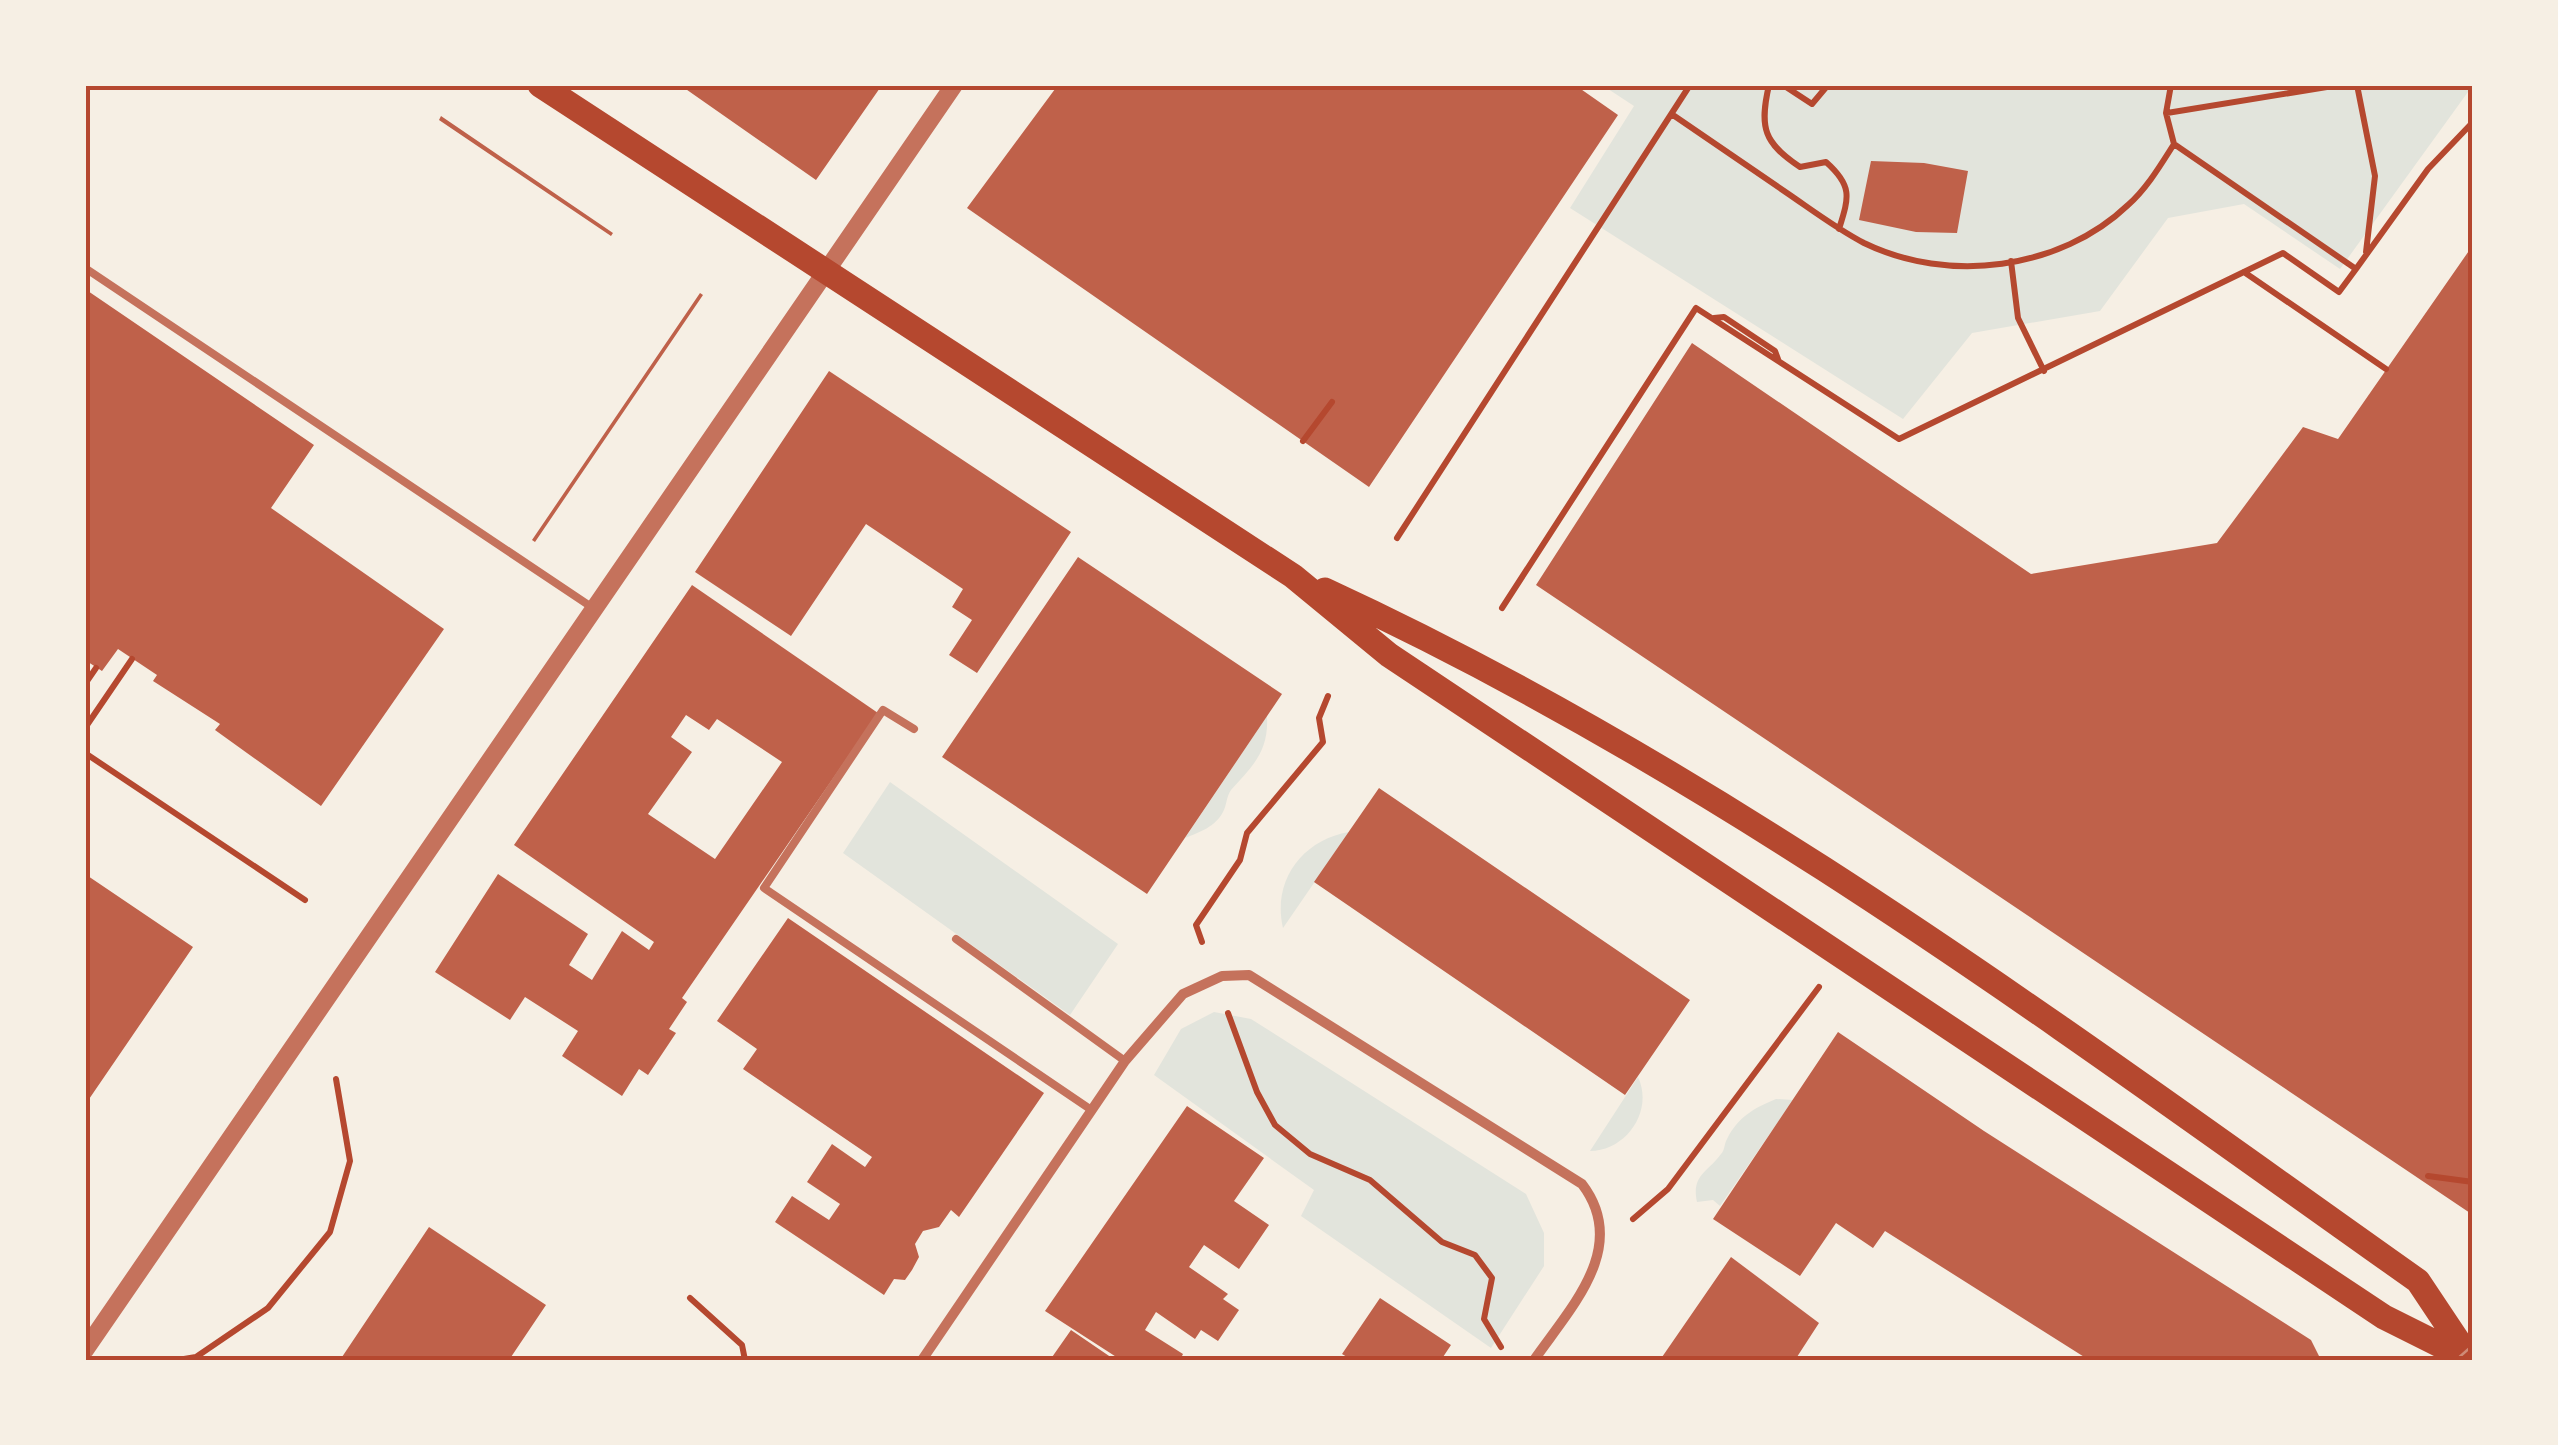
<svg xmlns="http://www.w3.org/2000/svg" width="2558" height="1445" font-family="'Nunito Sans',sans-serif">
<rect width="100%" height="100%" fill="#f6efe4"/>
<path fill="#e2e4dc" d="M 1602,85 L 2473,85 L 2340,269 L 2244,204 L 2168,218 L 2100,311 L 1972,333 L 1903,419 L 1570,208 L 1634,106 Z
M 1267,716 C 1269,751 1253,766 1231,790 C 1226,797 1227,805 1223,812 C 1215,827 1200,832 1185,838 Z
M 890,782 L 1118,944 L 1070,1015 L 843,853 Z
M 1349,832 L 1283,928 C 1272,881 1302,840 1349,832 Z
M 1214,1012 L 1251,1019 L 1526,1194 L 1544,1233 L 1544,1266 L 1491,1348 L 1301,1216 L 1314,1190 L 1154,1075 L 1181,1029 Z
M 1638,1077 C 1654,1111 1626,1151 1590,1151 Z
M 1776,1099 L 1793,1100 L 1720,1206 L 1713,1200 L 1697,1202 C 1691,1175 1708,1172 1721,1154 C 1725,1150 1724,1144 1727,1139 C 1738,1117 1754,1108 1776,1099 Z"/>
<path fill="#bf614a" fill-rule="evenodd" d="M 680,85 L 882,85 L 816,180 Z
M 1058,85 L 1575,85 L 1618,115 L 1369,487 L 967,208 Z
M 441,116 L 613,233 L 611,236 L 439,120 Z
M 1871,161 L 1924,163 L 1968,171 L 1957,233 L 1916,232 L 1859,220 Z
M 2473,245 L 2473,1215 L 1536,585 L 1692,343 L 2031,574 L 2217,543 L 2303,427 L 2338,439 Z
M 85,289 L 314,445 L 271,508 L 444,629 L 321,806 L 215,730 L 220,724 L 153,681 L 157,675 L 118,649 L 102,671 L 85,660 Z
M 700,293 L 703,295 L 535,542 L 532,540 Z
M 829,371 L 1071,532 L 977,673 L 949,655 L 972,620 L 952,607 L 963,589 L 866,524 L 791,636 L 695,572 Z
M 1078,557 L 1282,694 L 1147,894 L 942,757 Z
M 692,585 L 878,713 L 682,998 L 687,1002 L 669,1029 L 676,1033 L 648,1075 L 639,1069 L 622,1096 L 562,1056 L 578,1031 L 525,997 L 510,1020 L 435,972 L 498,874 L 588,934 L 569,965 L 592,980 L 622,931 L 649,950 L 654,942 L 514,845 ZM 686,715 L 709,730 L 717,719 L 782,762 L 715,859 L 648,814 L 692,752 L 671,737 Z
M 1379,788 L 1690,1000 L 1625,1095 L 1314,882 Z
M 85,874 L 193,947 L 85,1105 Z
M 788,918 L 1044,1093 L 959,1217 L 951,1210 L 939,1227 L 923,1231 L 915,1244 L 919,1257 L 912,1270 L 905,1280 L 894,1279 L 884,1295 L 775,1222 L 792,1196 L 829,1220 L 840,1204 L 807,1182 L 832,1144 L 865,1167 L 872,1157 L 743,1069 L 757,1049 L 717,1021 Z
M 1838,1032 L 1984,1131 L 2311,1340 L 2321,1360 L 2089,1360 L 1885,1231 L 1873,1248 L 1836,1223 L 1800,1276 L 1713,1219 Z
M 1187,1106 L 1264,1158 L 1234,1201 L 1269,1225 L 1239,1269 L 1204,1245 L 1189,1267 L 1228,1294 L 1223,1299 L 1239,1310 L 1218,1341 L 1201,1330 L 1195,1339 L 1156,1312 L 1145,1330 L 1183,1354 L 1180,1360 L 1121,1360 L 1045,1311 Z
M 429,1227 L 546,1305 L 509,1360 L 340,1360 Z
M 1731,1257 L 1819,1323 L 1795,1360 L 1660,1360 Z
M 1380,1298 L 1451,1345 L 1441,1360 L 1352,1360 L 1342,1354 Z
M 1071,1330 L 1115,1360 L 1050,1360 Z"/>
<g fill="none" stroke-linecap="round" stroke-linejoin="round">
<path stroke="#b5482f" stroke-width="6" d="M 1769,85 C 1759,128 1764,143 1800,167 L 1826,162 C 1853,186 1849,197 1839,229
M 1783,85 L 1812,104 L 1828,85
M 2171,85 L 2166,113 L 2174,144 L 2356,269 L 2428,169 L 2473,122
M 2357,85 L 2375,176 L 2366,252
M 2167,113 L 2339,85
M 1673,115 C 1711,141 1749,167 1787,193 C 1812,210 1837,229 1864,243 C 1948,284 2060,270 2128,205 C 2147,188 2160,166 2174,144
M 2011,261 L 2018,318 L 2044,371
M 2244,272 L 2386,369
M 1714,318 L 1724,317 L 1775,351 L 1778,359
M 1303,441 L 1332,402
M 1397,538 L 1690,85
M 1502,608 L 1696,308 L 1899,439 L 2283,253 L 2339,292 L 2356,269
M 85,684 L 96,668
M 85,728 L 132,659
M 85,753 L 305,900
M 1202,942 L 1196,925 L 1240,860 L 1247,833 L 1323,742 L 1319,718 L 1328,696
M 1228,1013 L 1257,1092 L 1275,1125 L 1310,1154 L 1370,1180 L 1442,1242 L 1475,1255 L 1492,1278 L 1484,1319 L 1501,1347
M 2428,1176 L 2473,1182
M 1633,1219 L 1668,1189 L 1819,987
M 690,1298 L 742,1345 L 745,1360
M 178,1360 L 196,1357 L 268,1308 L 330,1232 L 350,1161 L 336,1079"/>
<path stroke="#c5725c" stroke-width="8" d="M 85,268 L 593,608
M 914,729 L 883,710 L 764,888 L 1090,1109
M 956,939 L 1125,1061"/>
<path stroke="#c5725c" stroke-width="10" d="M 922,1360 L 1125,1061 L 1183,994 L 1222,976 L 1249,975 L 1582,1184 C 1630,1247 1571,1307 1534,1360"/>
<path stroke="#c5725c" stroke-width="18" d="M 85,1350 L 954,85"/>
<path stroke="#b5482f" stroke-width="25" d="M 540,85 L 1293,576 L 1389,655 L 2384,1317 L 2470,1360
M 1325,590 C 1718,771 2066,1032 2418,1281 L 2468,1356"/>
<path stroke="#cf8b77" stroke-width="2.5" d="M 2456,1360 L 2473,1345"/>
</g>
<rect width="2558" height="1445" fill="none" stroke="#f6efe4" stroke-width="175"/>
<rect x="88" y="88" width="2382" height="1270" fill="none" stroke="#b5482f" stroke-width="4"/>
</svg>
